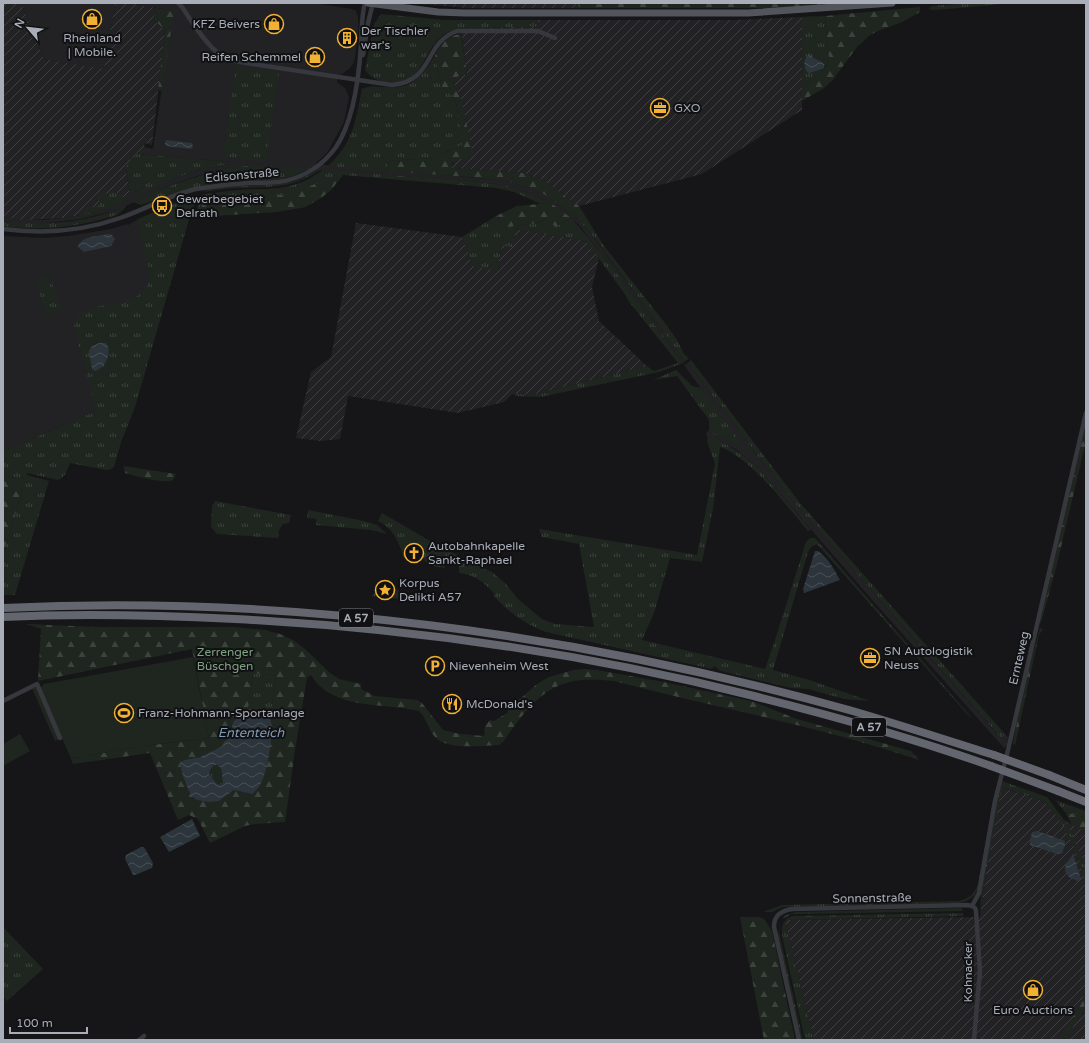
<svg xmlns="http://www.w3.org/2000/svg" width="1089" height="1043" font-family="'Varela Round',sans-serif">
<defs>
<pattern id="industrial-furrows" width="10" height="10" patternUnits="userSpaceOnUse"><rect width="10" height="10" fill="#222225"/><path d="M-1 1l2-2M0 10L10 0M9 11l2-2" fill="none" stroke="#3f3f43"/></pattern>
<pattern id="grass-tufts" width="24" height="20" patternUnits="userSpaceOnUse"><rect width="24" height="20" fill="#1e261f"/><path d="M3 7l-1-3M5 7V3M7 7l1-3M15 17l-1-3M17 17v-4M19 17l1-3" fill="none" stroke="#3c433d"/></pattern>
<pattern id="forest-firs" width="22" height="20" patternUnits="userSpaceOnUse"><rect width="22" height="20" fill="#1e261f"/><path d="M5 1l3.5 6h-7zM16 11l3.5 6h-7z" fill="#3c433d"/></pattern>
<pattern id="water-waves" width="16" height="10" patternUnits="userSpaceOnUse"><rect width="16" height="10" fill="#2c353c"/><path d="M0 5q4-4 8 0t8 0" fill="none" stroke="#485056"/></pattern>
</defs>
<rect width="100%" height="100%" fill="#161618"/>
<path fill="#222225" d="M 21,3 L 115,3 L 104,70 L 44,59 Z
M 130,3 L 314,3 L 352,9 L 356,11 L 358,17 L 358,32 L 355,58 L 353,64 L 349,69 L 342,74 L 338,75 L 337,82 L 345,88 L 349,97 L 344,122 L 327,153 L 315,164 L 500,180 L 515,183 L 544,194 L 572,214 L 588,230 L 685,361 L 683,363 L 603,255 L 578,224 L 551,203 L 532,194 L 504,185 L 471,181 L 260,166 L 213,172 L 197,176 L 169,186 L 117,210 L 81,219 L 36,224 L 3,221 L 3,217 L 43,220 L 63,218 L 93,213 L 131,199 L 130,194 L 132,193 L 158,185 L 183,175 L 212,166 L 232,164 L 232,162 L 137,154 L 144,147 L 153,149 L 173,11 Z
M 137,220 L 154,286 L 96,411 L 3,451 L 3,236 L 44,238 L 68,236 L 111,229 L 127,224 L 128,225 Z
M 688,363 L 786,493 L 990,726 L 1001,738 L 1005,734 L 1008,737 L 1007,745 L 1004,748 L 866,593 L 758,468 L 737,450 L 724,443 L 706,436 L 707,431 L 713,433 L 729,440 L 748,453 L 684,365 Z"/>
<path fill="url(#industrial-furrows)" d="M 3,3 L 21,3 L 44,59 L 104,69 L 115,3 L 130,3 L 156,8 L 154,20 L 164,29 L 165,32 L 152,145 L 145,143 L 144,147 L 131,159 L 126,171 L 131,199 L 93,213 L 63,218 L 24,220 L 3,217 Z
M 409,3 L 578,3 L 579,8 L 467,8 Z
M 802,17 L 802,110 L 702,174 L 579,206 L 542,180 L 523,173 L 452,168 L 462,102 L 452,78 L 467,74 L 461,29 L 535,26 L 537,26 L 538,20 L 736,20 Z
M 356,223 L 462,237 L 473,266 L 497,270 L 502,245 L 516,229 L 586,241 L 599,258 L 592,287 L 599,321 L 647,366 L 532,395 L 512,394 L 504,402 L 458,413 L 348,396 L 340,439 L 321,441 L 296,438 L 311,372 L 331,357 Z
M 1001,787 L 1043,801 L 1057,816 L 1086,832 L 1086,1040 L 814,1040 L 785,922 L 786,920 L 980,917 L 986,872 Z"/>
<path fill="url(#grass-tufts)" d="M 971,3 L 1014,3 L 937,10 L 931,10 L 929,8 L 932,6 Z
M 381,14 L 444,20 L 538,20 L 537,26 L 461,29 C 453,30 447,32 441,37 C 421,53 424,88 386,82 C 376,80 371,78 365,70 L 374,24 Z
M 825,16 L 829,60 L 824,69 L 815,79 L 802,86 L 802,17 Z
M 435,55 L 442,87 L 455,98 L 464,144 L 434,158 L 389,161 L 385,171 L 328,166 C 354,141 355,123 362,89 C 371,85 377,87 386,87 C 413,90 423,75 435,55 Z
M 236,66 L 278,71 L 279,73 L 266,161 L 223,157 Z
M 137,154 L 232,162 L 232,164 C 200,166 170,179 142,194 L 137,191 L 130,194 L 126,168 L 131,159 Z
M 244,166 L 275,166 L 309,169 L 293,176 L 277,180 L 237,181 L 216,183 L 180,191 L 141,205 L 133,202 C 169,185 204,172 244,166 Z
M 317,170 L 320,170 C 291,189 275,186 243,188 C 229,188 216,190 203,192 C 214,183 263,187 280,184 C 293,183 306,177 317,170 Z
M 323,170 L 471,181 L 504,185 L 532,194 L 551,203 L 541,204 L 514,192 L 496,188 L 343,175 L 332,189 L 321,198 L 305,207 L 276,212 L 195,217 L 201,195 C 213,193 226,191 238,190 C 274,188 292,192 323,170 Z
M 115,192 L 122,195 L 125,202 L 93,213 L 79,216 L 84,213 L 85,209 L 100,205 L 97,195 Z
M 193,197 C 196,203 193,210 191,216 L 190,216 L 135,407 L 121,442 L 114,467 L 111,469 L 106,470 L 70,463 C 67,470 66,477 58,480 L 27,473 L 27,475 L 49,481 L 15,595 L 3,595 L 3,555 L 22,492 L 21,483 L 17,478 L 3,476 L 3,451 L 96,411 L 74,327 L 76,318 C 94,296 150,313 150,272 L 137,222 L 138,219 L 180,201 Z
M 126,206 C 121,216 109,217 99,220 C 68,228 36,231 3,226 L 3,221 C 44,226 88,223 126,206 Z
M 579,206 L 604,246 L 665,323 L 677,340 L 684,354 L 689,359 L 685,361 L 599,244 L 588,230 L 572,214 Z
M 498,215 L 500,228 L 538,223 L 547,219 L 556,227 L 571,218 L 588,237 L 603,255 L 683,363 L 659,372 L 540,397 L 516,396 L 514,394 L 532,395 L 647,366 L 654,371 L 678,363 L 630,303 L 624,293 L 586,241 L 516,229 L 512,247 L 502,245 L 497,271 L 473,266 L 462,237 Z
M 50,275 L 58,303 L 60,303 L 62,310 L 48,314 L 44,311 L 37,281 L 39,278 Z
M 691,360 L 800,503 L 1005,734 L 1001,738 L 786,493 L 688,363 Z
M 676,370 L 692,386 L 701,388 L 749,454 L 729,440 L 709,432 L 709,420 L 677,376 L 653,380 Z
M 708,436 C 727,443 743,454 758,468 L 811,530 L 808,531 C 787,506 750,457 720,447 L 713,509 L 702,562 L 670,558 L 654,613 L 642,640 L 765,669 L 775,640 L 806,542 L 810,538 L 815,538 L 972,718 L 967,714 L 817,544 L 811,547 L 808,552 L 773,670 L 809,680 L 870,701 L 844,699 L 808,689 L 791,688 L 721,671 L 714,666 L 712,669 L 546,632 C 525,624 509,613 494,596 L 495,594 C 483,582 476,575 459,573 L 459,566 L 445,564 L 445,568 L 428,565 L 417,550 L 412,549 L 409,552 L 410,557 L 405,560 C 399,544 395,529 378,521 L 382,513 L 437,545 L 492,572 L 505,583 L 518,599 L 542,619 L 555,624 L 594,627 L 579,544 L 542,537 L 539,529 L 697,555 L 715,464 L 707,441 Z
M 215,501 L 291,515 L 289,523 L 283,524 L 279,530 L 278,538 L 217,534 L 211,527 L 212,506 Z
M 308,510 L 364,521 L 377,525 L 387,534 L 371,530 L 316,525 L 316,519 L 307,518 Z
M 385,584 C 395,584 398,590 403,598 L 403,599 L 371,596 Z
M 253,673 L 276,676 L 270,719 L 265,713 L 248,709 Z
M 214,765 L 218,765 L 221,768 L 223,783 L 221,785 L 217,784 L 209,774 L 211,769 Z
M 1002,781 L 1047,797 L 1065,821 L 1072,834 L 1086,868 L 1086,883 L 1074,847 L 1057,816 L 1043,801 L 1002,787 L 986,872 L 980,917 L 981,892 L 997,800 Z
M 996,786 L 980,884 C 975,896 971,901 959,903 L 783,907 L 772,912 L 763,912 L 782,905 L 959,901 C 970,898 974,894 978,884 Z
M 1055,800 L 1086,811 L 1086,818 L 1065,812 Z
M 961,908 L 963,911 L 798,914 L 791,914 L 784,919 L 782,918 L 786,915 L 796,912 Z
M 963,913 L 963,916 L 786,920 L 785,922 L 814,1040 L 805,1040 L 783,940 C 781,929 781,920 792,916 Z
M 781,921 L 779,932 L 803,1040 L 801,1040 L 778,934 Z
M 3,927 L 43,969 L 7,1001 L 3,997 Z"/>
<path fill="url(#forest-firs)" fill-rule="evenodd" d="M 578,3 L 840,3 L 780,8 L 579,8 Z
M 920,7 L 920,12 L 902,22 L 878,31 L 870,35 L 857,47 L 832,81 L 824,88 L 802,101 L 802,86 L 815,79 L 824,69 L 829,60 L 825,16 Z
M 156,8 L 174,11 L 162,91 L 158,90 L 165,32 L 164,29 L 154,20 Z
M 461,34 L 467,74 L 452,78 L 462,102 L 473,155 L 452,162 L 452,168 L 523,173 L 542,180 L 579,206 L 572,214 L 544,194 L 515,183 L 500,180 L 469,177 L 385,171 L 389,161 L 434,158 L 464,144 L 455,98 L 442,87 L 435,55 C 441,44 448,35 461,34 Z
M 342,175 L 332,189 L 321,198 L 305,207 L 276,212 L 195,217 L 199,214 L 203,202 L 235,197 L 284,195 Z
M 551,203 L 571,218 L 556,227 L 546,219 L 538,223 L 500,228 L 498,215 L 517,206 Z
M 1086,423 L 1086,441 L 1057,564 L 1041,623 L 1040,621 Z
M 124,466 L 176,474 C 175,477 174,480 170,481 C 162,483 134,476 125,473 L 124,470 Z
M 3,476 L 18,478 L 21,483 L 22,492 L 3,555 Z
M 27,624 L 96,627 L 233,627 L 265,630 L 280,634 L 293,640 L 305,649 L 330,673 L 339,679 L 361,684 L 361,689 L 375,696 L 417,700 L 422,703 L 443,730 L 460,734 L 484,736 L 485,726 L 490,720 L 494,721 L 507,713 L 512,703 L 521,698 L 537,684 L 549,677 L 573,670 L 586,669 L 597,670 L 664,682 L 751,701 L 797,719 L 911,751 L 919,760 C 820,726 715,708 614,681 C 554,673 535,696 503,742 L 499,745 C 483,746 446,750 435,737 C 428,729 427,719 419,711 C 383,702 333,711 311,675 L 307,678 L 295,750 L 285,822 L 255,824 L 245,826 L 210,843 L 198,819 L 189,815 L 178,820 L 150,753 L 73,764 L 71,759 L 135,747 L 209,738 L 192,649 L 38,681 L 41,629 ZM 253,673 L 276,676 L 270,719 L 271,739 L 252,794 L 234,790 L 219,801 L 184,760 C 196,758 212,755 222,747 C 228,742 228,733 231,727 C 235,720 242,713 248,709 Z
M 1040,628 L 1043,629 L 1039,635 L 1015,745 L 1013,743 L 1023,690 Z
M 1065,812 L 1086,818 L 1086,832 L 1072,825 Z
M 740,917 L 759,917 L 764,919 L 772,931 L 795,1040 L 764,1040 Z
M 1086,991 C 1086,1010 1075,1024 1064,1040 L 1059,1040 L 1076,1013 Z"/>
<path fill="#1e261f" d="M 193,657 L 209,738 L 135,747 L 71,759 L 62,738 L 55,741 L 32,688 L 40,688 L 44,684 Z
M 20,734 L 30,751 L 3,766 L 3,744 Z"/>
<path fill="url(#water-waves)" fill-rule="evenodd" d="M 808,55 L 810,55 C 815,60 820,60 824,64 L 824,68 L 810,73 L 807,72 C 804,66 803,60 808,55 Z
M 166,140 L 192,143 L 193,147 L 191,149 L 166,146 L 165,144 Z
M 109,234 L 112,235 L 115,239 L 111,246 L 84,252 L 78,247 C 80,236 100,236 109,234 Z
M 99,343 L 106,343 C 113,353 105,368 95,371 L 92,369 L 89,351 L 91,347 Z
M 815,551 L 818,551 C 828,558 834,569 840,580 L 804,593 L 803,589 Z
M 248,709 C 256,709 266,710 270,718 C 275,730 267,774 260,785 C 259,788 255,791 252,794 L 234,790 L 219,801 L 209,802 L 197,800 L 192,796 L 188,789 L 182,773 L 180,764 L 184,760 L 200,757 L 223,746 L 228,737 L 234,721 ZM 214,765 L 218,765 L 221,768 L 223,783 L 221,785 L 217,784 L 209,774 L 211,769 Z
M 192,819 L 200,836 L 169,852 L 160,837 Z
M 1037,831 L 1065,841 L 1065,845 L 1062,853 L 1057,854 L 1030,845 L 1030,842 L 1032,832 Z
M 141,847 L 144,847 L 153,863 L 152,868 L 135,875 L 133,875 L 125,859 L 126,855 Z
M 1073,854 L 1081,879 L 1078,881 C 1071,879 1062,874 1066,865 C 1067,861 1071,858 1073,854 Z"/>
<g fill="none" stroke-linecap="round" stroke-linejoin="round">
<path stroke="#37383d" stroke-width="4.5" d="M 178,3 L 182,7 C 191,21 210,51 225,58 C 232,61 239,62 246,63 L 392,85 C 435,81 423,43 457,31 L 538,31 L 555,38
M 363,55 L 368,23 L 373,3
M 3,229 C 41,234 83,231 120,218 C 146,209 169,195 196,189 C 213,186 230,184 248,183 C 264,182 280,184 295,178 C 312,172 326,161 336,147 C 353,122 359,76 361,45 C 362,31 361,17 365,3
M 3,701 L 37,684 L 60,738
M 972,906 L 979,893 L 995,801 L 1008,750 L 1086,413
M 972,906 L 975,908 L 976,911 L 980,971 L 974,1040
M 139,1040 L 144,1036
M 799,1040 L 774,927 C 774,915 781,911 792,909 L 967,905 L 972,906"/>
<path stroke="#53555c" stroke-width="7" d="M 368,3 L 438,12 L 465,13 L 748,13 L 892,3"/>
<path stroke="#63666e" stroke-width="8" d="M 3,608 C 286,594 577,634 849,710 C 898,724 946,740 994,755
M 3,617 C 80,613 158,615 235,619 C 410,628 583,653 754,696 C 834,716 913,738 991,766
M 1049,775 L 1086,790
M 1058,791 L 1086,802"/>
<path stroke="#63666e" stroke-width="8" d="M 994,755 L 1049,775
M 991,766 L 1058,791"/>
</g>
<defs>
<g id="shop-ring" transform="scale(1)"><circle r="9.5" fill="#111113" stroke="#f2b134" stroke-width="1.5"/><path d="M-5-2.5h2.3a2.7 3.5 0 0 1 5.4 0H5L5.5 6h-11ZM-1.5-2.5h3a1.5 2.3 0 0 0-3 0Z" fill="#f2b134"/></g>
<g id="building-ring" transform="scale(1)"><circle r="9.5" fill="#111113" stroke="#f2b134" stroke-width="1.5"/><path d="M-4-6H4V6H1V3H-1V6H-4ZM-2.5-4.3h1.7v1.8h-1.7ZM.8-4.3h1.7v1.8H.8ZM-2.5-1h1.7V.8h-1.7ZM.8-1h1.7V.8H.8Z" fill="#f2b134"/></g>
<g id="office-ring" transform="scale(1)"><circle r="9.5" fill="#111113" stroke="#f2b134" stroke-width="1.5"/><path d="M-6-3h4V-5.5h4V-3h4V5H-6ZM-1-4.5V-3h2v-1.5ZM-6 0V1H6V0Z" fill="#f2b134"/></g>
<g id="bus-ring" transform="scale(1)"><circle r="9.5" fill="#111113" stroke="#f2b134" stroke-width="1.5"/><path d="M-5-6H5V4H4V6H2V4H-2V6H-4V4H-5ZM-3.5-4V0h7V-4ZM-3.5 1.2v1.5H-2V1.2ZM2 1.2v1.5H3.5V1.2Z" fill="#f2b134"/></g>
<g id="church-ring" transform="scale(1)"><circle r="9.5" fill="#111113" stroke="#f2b134" stroke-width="1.5"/><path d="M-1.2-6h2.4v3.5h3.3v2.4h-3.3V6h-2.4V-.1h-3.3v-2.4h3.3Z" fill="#f2b134"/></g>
<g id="sight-ring" transform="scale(1)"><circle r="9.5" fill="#111113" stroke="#f2b134" stroke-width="1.5"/><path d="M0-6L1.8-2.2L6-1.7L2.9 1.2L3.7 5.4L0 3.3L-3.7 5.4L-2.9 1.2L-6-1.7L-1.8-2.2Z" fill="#f2b134"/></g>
<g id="parking-ring" transform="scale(1)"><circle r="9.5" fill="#111113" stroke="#f2b134" stroke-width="1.5"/><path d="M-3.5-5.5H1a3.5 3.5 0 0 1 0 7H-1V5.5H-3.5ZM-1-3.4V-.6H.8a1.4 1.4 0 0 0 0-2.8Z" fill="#f2b134"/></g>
<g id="restaurant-ring" transform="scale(1)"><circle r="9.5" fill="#111113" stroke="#f2b134" stroke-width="1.5"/><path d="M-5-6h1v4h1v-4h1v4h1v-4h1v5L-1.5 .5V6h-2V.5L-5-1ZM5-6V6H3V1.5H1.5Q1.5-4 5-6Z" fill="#f2b134"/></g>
<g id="stadium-ring" transform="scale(1)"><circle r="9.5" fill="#111113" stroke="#f2b134" stroke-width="1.5"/><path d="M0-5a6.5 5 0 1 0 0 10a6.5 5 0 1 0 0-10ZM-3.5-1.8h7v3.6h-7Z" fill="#f2b134"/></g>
</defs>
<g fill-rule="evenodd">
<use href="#shop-ring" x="92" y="19"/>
<use href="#shop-ring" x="274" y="24"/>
<use href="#building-ring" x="347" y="38"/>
<use href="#shop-ring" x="315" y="57"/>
<use href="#office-ring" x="660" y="108"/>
<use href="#bus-ring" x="162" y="206"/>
<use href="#church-ring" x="414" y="553"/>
<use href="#sight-ring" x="385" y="590"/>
<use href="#office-ring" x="870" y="658"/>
<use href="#parking-ring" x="435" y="666"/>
<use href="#restaurant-ring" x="452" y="704"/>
<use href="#stadium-ring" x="124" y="713"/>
<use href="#shop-ring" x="1033" y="990"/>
</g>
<g text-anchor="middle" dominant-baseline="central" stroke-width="4" stroke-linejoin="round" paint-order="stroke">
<g fill="#111113" stroke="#7b7e86" stroke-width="1">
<rect x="339" y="609" width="34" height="18" rx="3"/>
<rect x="852" y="718" width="34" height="18" rx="3"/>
</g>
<g font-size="11" font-weight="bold" fill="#a8adb8">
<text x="356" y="618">A 57</text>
<text x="869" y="727">A 57</text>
</g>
<g font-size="12" fill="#a8adb8" stroke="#111113" text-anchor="start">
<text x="260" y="24" text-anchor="end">KFZ Beivers</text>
<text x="361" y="31">Der Tischler<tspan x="361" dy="14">war's</tspan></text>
<text x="92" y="38" text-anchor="middle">Rheinland<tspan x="92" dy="14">| Mobile.</tspan></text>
<text x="301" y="57" text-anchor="end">Reifen Schemmel</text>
<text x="674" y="108">GXO</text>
<text x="176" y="199">Gewerbegebiet<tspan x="176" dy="14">Delrath</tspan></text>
<text x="428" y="546">Autobahnkapelle<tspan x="428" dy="14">Sankt-Raphael</tspan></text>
<text x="399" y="583">Korpus<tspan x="399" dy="14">Delikti A57</tspan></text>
<text x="884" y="651">SN Autologistik<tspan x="884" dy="14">Neuss</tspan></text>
<text x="449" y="666">Nievenheim West</text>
<text x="466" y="704">McDonald's</text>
<text x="138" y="713">Franz-Hohmann-Sportanlage</text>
<text x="1033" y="1010" text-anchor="middle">Euro Auctions</text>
</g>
<g font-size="12" fill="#a8adb8" stroke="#111113">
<text transform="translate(242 175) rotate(-5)">Edisonstraße</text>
<text transform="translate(1019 658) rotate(-77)">Ernteweg</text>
<text transform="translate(872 898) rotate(-1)">Sonnenstraße</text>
<text transform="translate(968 972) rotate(-90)">Kohnacker</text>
</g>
<g font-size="12" fill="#7fa381" stroke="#111113">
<text x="225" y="652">Zerrenger<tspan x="225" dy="14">Büschgen</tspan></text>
</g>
<g font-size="13" font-style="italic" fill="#7f9bb3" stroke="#111113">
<text x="251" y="733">Ententeich</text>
</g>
</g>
<rect width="1089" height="1043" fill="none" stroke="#a8adb8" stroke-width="8"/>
<g transform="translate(28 28) rotate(298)" stroke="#111113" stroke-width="3" paint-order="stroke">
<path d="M0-3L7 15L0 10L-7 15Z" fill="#a8adb8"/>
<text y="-6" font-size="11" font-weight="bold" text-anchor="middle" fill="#a8adb8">N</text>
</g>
<path d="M10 1027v6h77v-6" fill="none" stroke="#a8adb8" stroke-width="2"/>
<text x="16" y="1027" font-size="12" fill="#a8adb8" stroke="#111113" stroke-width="3" paint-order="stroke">100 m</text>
</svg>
